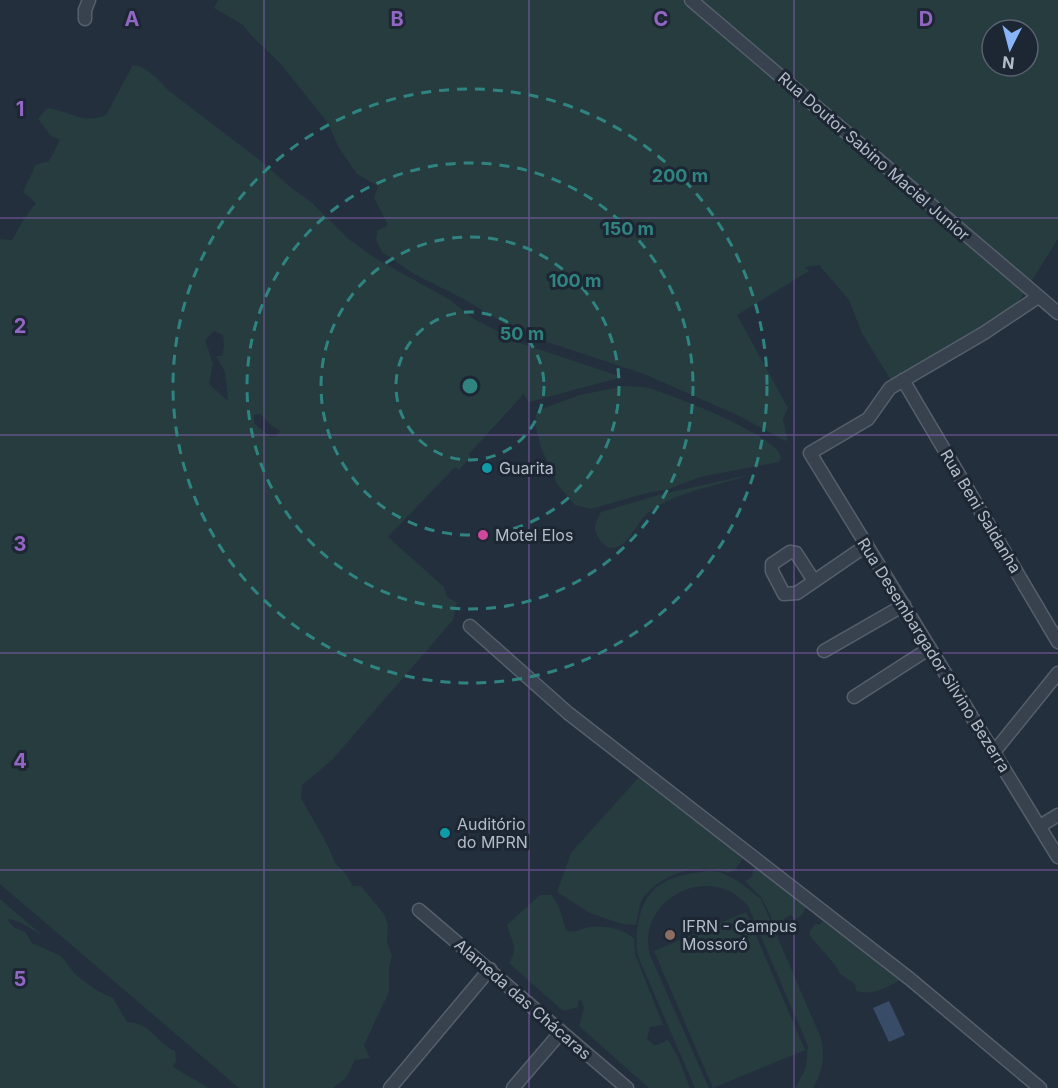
<svg xmlns="http://www.w3.org/2000/svg" width="1058" height="1088" font-family="Inter,sans-serif">
<rect width="100%" height="100%" fill="#242f3e"/>
<path fill="#263c3f" fill-rule="evenodd" d="M 218,0 L 1058,0 L 1058,239 L 1014,309 L 892,382 L 862,333 L 849,300 L 819,265 L 805,267 L 809,271 L 737,315 L 788,408 L 783,419 L 787,438 L 787,441 L 784,440 L 737,415 L 644,374 L 520,333 L 462,298 L 414,274 L 382,252 L 376,240 L 377,231 L 388,225 L 374,198 L 378,186 L 357,174 L 339,148 L 328,123 L 280,63 L 251,35 L 243,25 L 214,8 ZM 992,30 L 1028,30 L 1028,66 L 992,66 Z
M 133,65 C 145,65 160,81 168,90 L 266,165 L 290,187 L 310,201 L 350,240 L 375,258 L 450,300 L 474,319 L 520,343 L 622,377 L 529,402 L 523,393 L 521,397 L 469,454 L 471,457 L 459,470 L 455,467 L 388,537 L 444,587 L 447,597 L 457,603 L 453,620 L 332,760 L 302,785 L 301,798 L 328,846 L 335,863 L 346,874 L 353,886 L 361,886 L 384,914 L 388,924 L 387,943 L 392,955 L 389,969 L 389,992 L 364,1045 L 370,1058 L 355,1060 L 346,1078 L 333,1088 L 239,1088 L 0,884 L 0,239 L 12,240 L 24,219 L 36,203 L 23,192 C 27,182 32,175 35,165 L 49,161 L 60,140 L 51,136 L 38,119 L 47,108 C 71,111 82,125 106,115 ZM 214,331 L 223,335 L 224,347 L 222,356 L 216,356 L 225,372 L 228,401 L 209,384 L 213,364 L 205,340 ZM 260,414 L 272,426 L 280,431 L 276,436 L 270,437 L 254,423 L 254,415 Z
M 625,386 C 634,387 644,386 652,389 C 677,397 767,432 779,453 C 782,457 781,458 779,462 L 700,477 L 669,489 L 647,493 L 591,509 L 575,505 L 557,484 L 541,447 L 535,424 L 536,414 L 541,409 L 580,395 Z
M 748,475 C 714,488 678,490 648,513 C 637,521 629,547 613,548 C 603,549 594,533 595,525 C 596,520 599,516 601,512 L 662,494 Z
M 639,777 L 743,858 L 735,870 L 728,873 C 698,862 662,873 643,898 C 639,904 638,917 636,925 L 622,924 L 590,913 L 557,892 L 571,853 Z
M 754,866 L 806,907 L 802,915 L 795,920 L 791,915 L 784,919 L 787,926 L 779,930 L 772,921 L 770,914 L 761,897 L 745,881 L 752,877 Z
M 709,871 L 720,872 L 738,881 L 761,899 L 821,1038 C 825,1056 823,1072 813,1088 L 795,1088 L 806,1068 L 808,1046 L 748,906 C 712,861 635,898 650,955 L 709,1088 L 695,1088 L 640,961 C 635,948 636,937 638,924 C 645,882 672,875 709,871 Z
M 540,895 L 552,895 L 559,907 L 566,930 C 574,934 580,929 589,927 C 606,925 620,928 634,938 L 635,954 L 663,1025 L 650,1027 L 647,1039 L 654,1045 L 660,1044 L 668,1040 L 678,1057 L 690,1088 L 649,1088 L 579,1026 L 584,1008 L 581,999 L 578,1001 L 578,1007 L 563,1011 L 509,963 C 519,946 511,941 507,925 Z
M 0,899 L 43,936 C 30,929 21,920 7,919 L 13,927 L 25,932 L 32,943 L 61,956 L 76,975 L 96,990 L 113,998 L 127,1022 C 152,1023 154,1041 175,1051 L 176,1061 L 173,1067 L 209,1088 L 0,1088 Z
M 746,912 L 805,1050 L 713,1088 L 654,951 Z
M 823,921 L 900,980 C 886,988 872,996 856,991 L 855,984 L 840,974 L 835,965 L 810,936 L 810,931 L 816,923 L 819,925 Z"/>
<path fill="#394c67" d="M 889,1001 L 905,1035 L 889,1042 L 873,1008 Z"/>
<g fill="none" stroke-linecap="round" stroke-linejoin="round">
<g stroke="#565f6c" stroke-width="15">
<path id="minor" d="M 691,0 L 1058,313
M 85,19 L 85,10 L 89,0
M 1038,297 L 984,333 L 890,388 L 868,419 L 810,453 L 1058,857
M 903,380 L 1058,642
M 814,581 L 796,553 L 790,552 L 772,564 L 772,571 L 784,594 L 797,593 L 867,545
M 470,626 L 568,713 L 910,979 L 1040,1088
M 824,651 L 904,605
M 854,697 L 930,648
M 994,752 L 1058,673
M 1040,826 L 1058,815
M 419,910 L 627,1088
M 390,1088 L 490,969
M 513,1088 L 561,1032"/>
</g>
<use href="#minor" stroke="#38414e" stroke-width="12"/>
</g>
<path fill="none" stroke="#9266c3" stroke-width="1.5" stroke-opacity="0.55" d="M 264,0 L 264,1088M 529,0 L 529,1088M 794,0 L 794,1088M 0,218 L 1058,218M 0,435 L 1058,435M 0,653 L 1058,653M 0,870 L 1058,870"/>
<g fill="none" stroke="#308480" stroke-width="3" stroke-dasharray="10 8">
<circle cx="470" cy="386" r="74"/>
<circle cx="470" cy="386" r="149"/>
<circle cx="470" cy="386" r="223"/>
<circle cx="470" cy="386" r="297"/>
</g>
<g fill="#0f9aa8" stroke="#1d2633" stroke-width="2">
<circle cx="487" cy="468" r="6"/>
<circle cx="445" cy="833" r="6"/>
</g>
<circle fill="#d1479c" stroke="#1d2633" stroke-width="2" cx="483" cy="535" r="6"/>
<circle fill="#8d6e63" stroke="#1d2633" stroke-width="2" cx="670" cy="935" r="6"/>
<g text-anchor="middle" dominant-baseline="central" stroke-width="6" stroke-linejoin="round" paint-order="stroke">
<g font-size="16" fill="#b4bcc9" stroke="#1d2633">
<text transform="translate(874 156) rotate(41)">Rua Doutor Sabino Maciel Junior</text>
<text transform="translate(981 511) rotate(59)">Rua Beni Saldanha</text>
<text transform="translate(934 655) rotate(58)">Rua Desembargador Silvino Bezerra</text>
<text transform="translate(523 999) rotate(41)">Alameda das Chácaras</text>
</g>
<g font-size="16" fill="#b4bcc9" stroke="#1d2633" text-anchor="start">
<text x="499" y="468">Guarita</text>
<text x="495" y="535">Motel Elos</text>
<text x="457" y="824">Auditório<tspan x="457" dy="18">do MPRN</tspan></text>
<text x="682" y="926">IFRN - Campus<tspan x="682" dy="18">Mossoró</tspan></text>
</g>
</g>
<g font-size="20" text-anchor="middle" font-weight="bold" fill="#9266c3" stroke="#1d2633" stroke-width="6" stroke-linejoin="round" paint-order="stroke">
<text x="132" y="26">A</text>
<text x="397" y="26">B</text>
<text x="661" y="26">C</text>
<text x="926" y="26">D</text>
<text x="20" y="116">1</text>
<text x="20" y="333">2</text>
<text x="20" y="551">3</text>
<text x="20" y="768">4</text>
<text x="20" y="986">5</text>
</g>
<circle cx="470" cy="386" r="9" fill="#308480" stroke="#1d2633" stroke-width="3"/>
<g font-size="18" text-anchor="middle" font-weight="bold" fill="#308480" stroke="#1d2633" stroke-width="6" stroke-linejoin="round" paint-order="stroke">
<text x="680" y="182">200 m</text>
<text x="628" y="235">150 m</text>
<text x="575" y="287">100 m</text>
<text x="522" y="340">50 m</text>
</g>
<g transform="translate(1010 48) rotate(186)"><circle r="28" fill="#1d2633" stroke="#59626f" stroke-width="1.5"/>
<path d="M0-4.5L10 22L0 15L-10 22Z" fill="#8ab4f8"/>
<text y="-9" font-size="16" font-weight="bold" text-anchor="middle" fill="#b4bcc9">N</text>
</g>
</svg>
